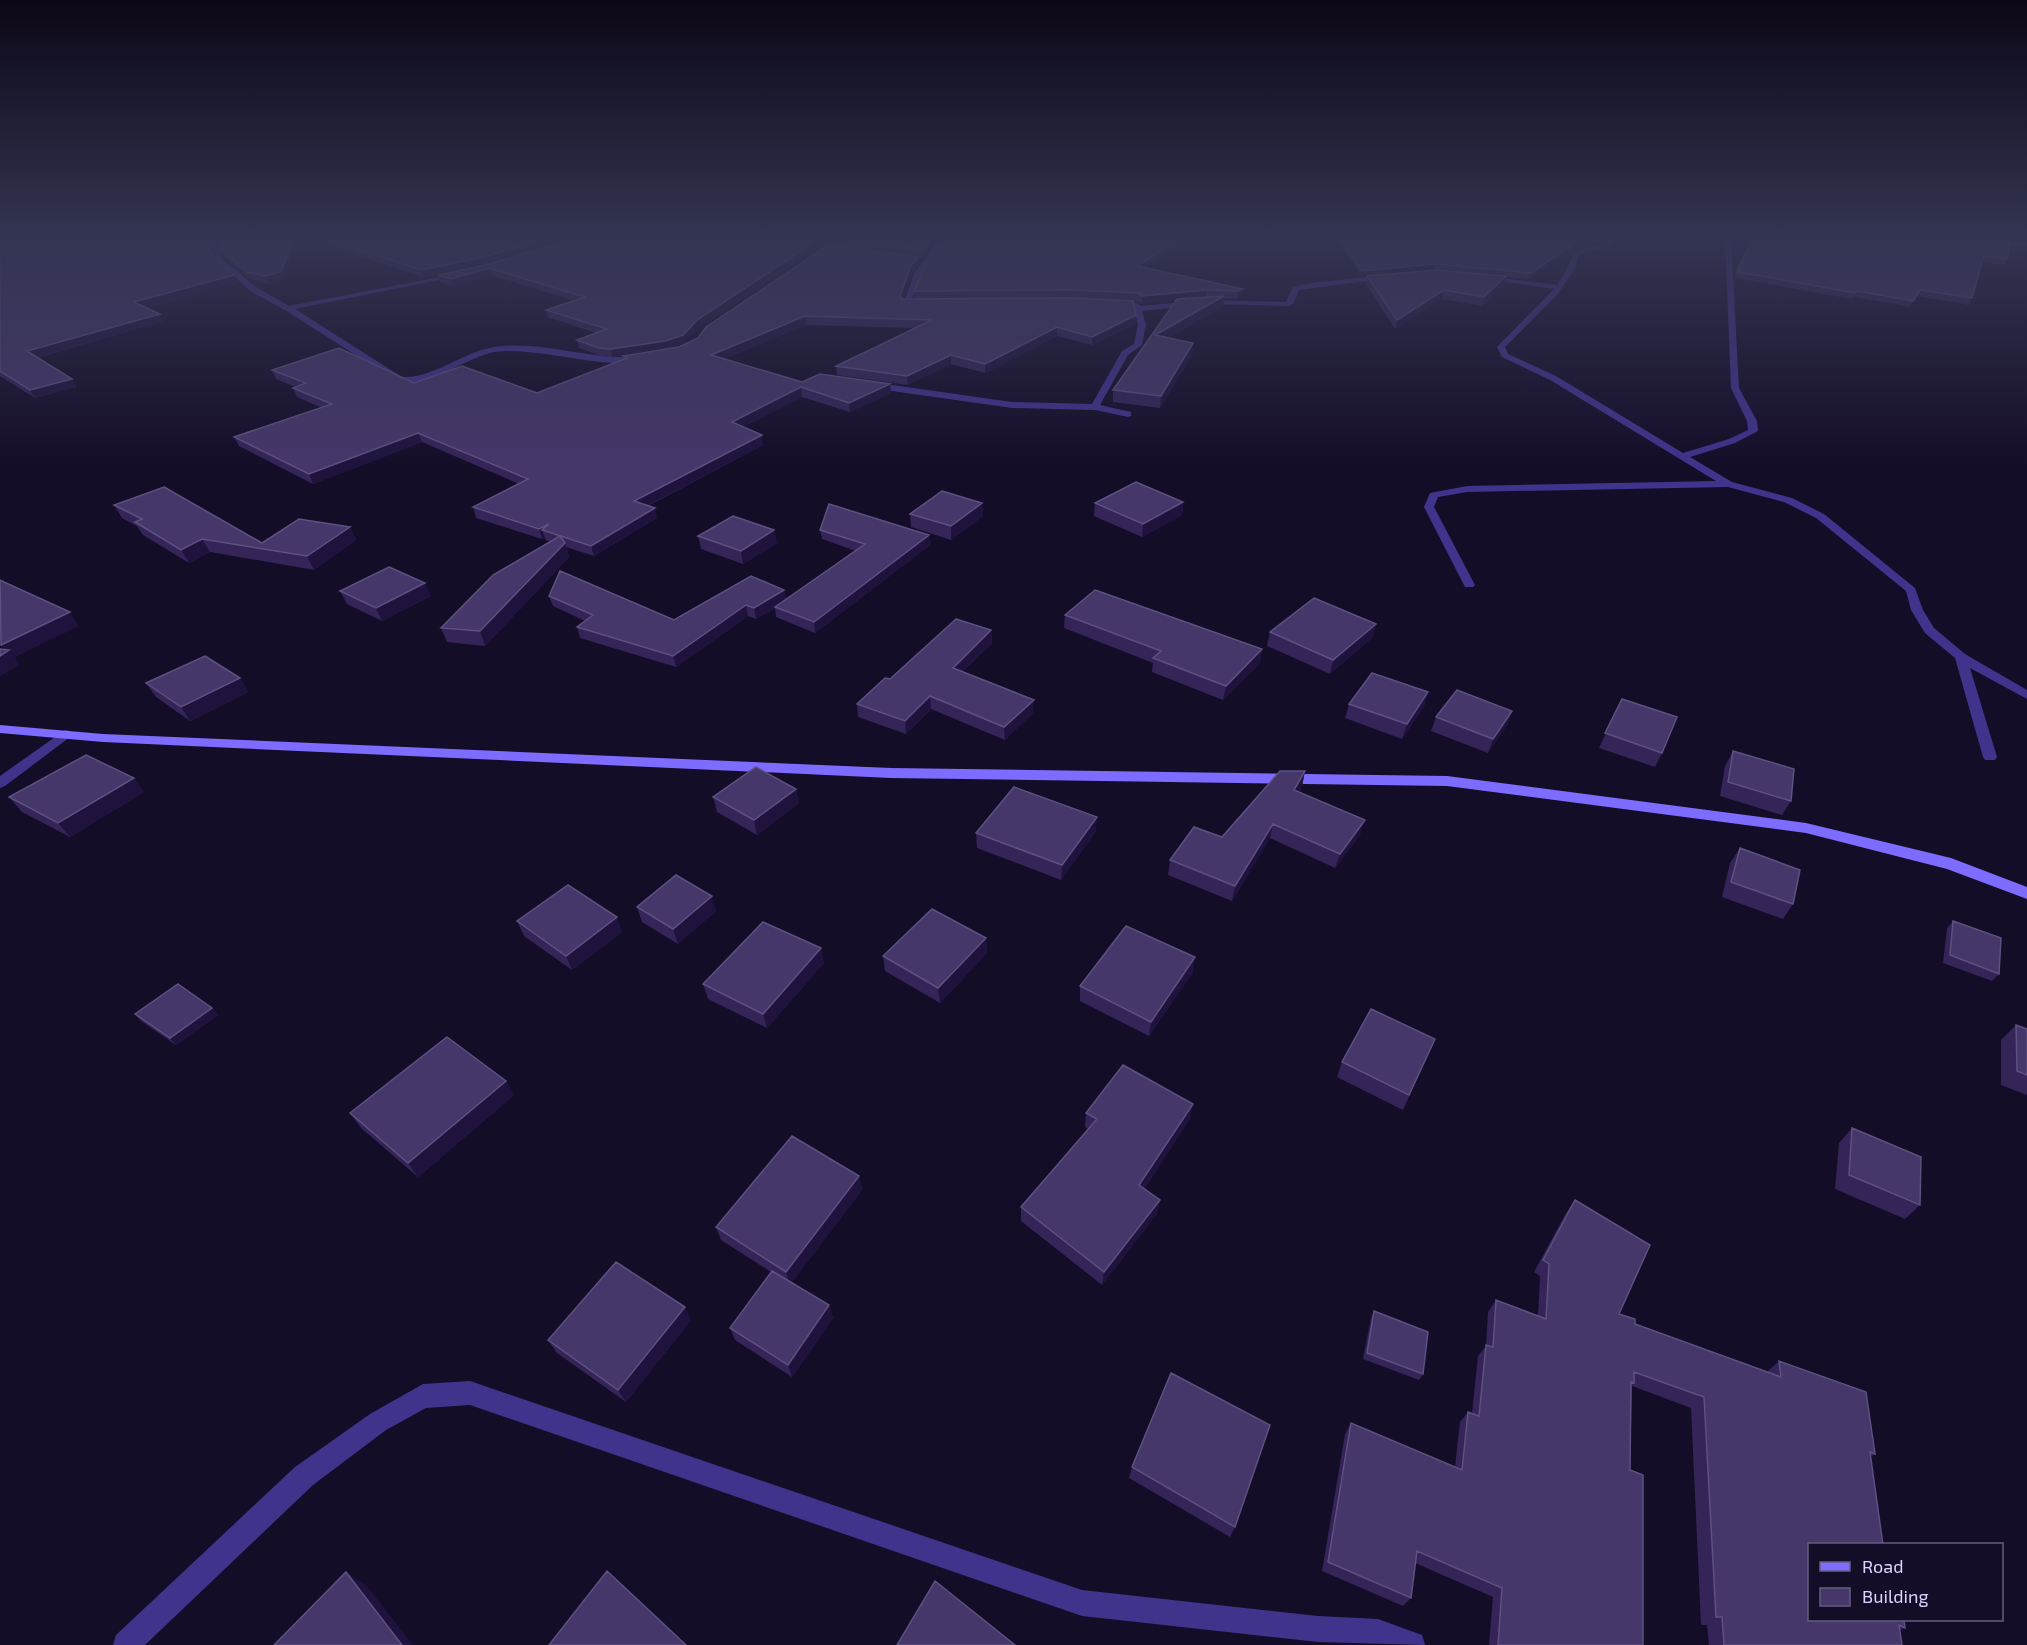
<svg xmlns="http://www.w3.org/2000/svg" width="2027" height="1645" font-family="'Exo 2',sans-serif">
<rect width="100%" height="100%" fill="#140d28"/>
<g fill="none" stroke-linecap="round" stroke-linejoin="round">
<path fill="#40338c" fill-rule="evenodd" d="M 208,237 L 214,237 L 223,259 L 256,287 L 289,306 L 461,273 L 459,276 L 295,309 L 402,377 C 435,378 462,352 494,347 C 542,340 589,360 637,357 L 641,359 C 618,374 528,343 490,353 C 460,361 430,387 398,382 L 285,310 L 250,291 L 218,261 Z
M 833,237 L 839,237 C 833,246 824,257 813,257 L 813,255 Z
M 940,237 L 946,237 L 922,274 L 911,301 L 924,303 L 920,305 L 903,305 L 914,274 Z
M 1611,237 L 1617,237 L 1610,248 L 1586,251 L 1578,256 L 1575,268 L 1558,294 L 1505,347 L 1508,354 L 1556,376 L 1683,453 L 1729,439 L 1748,430 L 1747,421 L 1731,388 L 1725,237 L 1731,237 L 1739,388 L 1757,421 L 1758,431 L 1735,443 L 1690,457 L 1732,482 L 1792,498 L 1824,514 L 1915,588 L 1923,610 L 1934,628 L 1965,654 L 2027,690 L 2027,699 L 1970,668 L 1997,757 L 1995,760 L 1985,760 L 1983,757 L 1955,658 L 1925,633 L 1911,610 L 1906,591 L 1816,518 L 1784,502 L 1728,487 L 1467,492 L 1438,497 L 1434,507 L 1475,585 L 1473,587 L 1465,587 L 1424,507 L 1430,493 L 1467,486 L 1716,481 L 1550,380 L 1502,357 L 1497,347 L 1554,289 L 1486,279 L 1484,276 L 1557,285 C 1579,256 1562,249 1606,245 Z
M 1950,237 L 2027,243 L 2027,247 L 1953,239 Z
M 1387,275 L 1389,278 L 1299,290 L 1293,304 L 1289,306 L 1206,304 L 1142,311 L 1146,325 L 1142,345 L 1128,355 L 1100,405 L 1131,412 L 1131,416 L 1128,417 L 1095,410 L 1012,408 L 871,388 L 867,385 L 871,382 L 1012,402 L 1092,404 L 1122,351 L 1134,344 L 1138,325 L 1134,307 L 1112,304 L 1112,300 L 1137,303 L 1141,306 L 1206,300 L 1286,302 L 1293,287 L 1312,283 Z
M 65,730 L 70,731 L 72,734 L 70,737 L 5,786 L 0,788 L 0,776 Z
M 470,1381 L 1082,1590 L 1318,1616 L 1378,1619 L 1422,1635 L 1425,1645 L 1318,1642 L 1082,1616 L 470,1405 L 426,1408 L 386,1430 L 313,1485 L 145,1645 L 113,1645 L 116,1635 L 295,1467 L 370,1414 L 423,1384 Z"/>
<path fill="#7e6bff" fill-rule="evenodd" d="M 0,725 L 103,734 L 891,768 L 1447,776 L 1806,823 L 1951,858 L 2027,887 L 2027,899 L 1947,869 L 1806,833 L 1447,786 L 891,778 L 103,742 L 0,733 Z"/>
</g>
<path fill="#342458" d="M 0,237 L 206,238 L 213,255 L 234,275 L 238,283 L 146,308 L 164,321 L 37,358 L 72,379 L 76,387 L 35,398 L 0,376 Z
M 216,237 L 284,280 L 269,284 L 250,279 L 225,258 Z
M 301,237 L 580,237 L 482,265 L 423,277 Z
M 582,237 L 830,237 L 826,242 L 762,240 L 740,237 L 814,250 L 699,328 L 684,343 L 667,349 L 612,357 L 601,356 L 579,348 L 577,340 L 596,333 L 548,317 L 546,310 L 574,301 L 491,275 L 453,286 L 440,282 L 438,275 L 482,266 Z
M 836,237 L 937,237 L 923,257 L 837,243 Z
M 944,237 L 1194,237 L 1145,267 L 1243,289 L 1242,296 L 1237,299 L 1224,298 L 1223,307 L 1168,338 L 1193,343 L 1192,355 L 1160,408 L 1113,402 L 1113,390 L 1176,300 L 1142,304 L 1137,301 L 1073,298 L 914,299 L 914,291 Z
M 1335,237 L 1589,237 L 1529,279 L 1506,277 L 1504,284 L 1482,306 L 1442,299 L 1395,329 L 1366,284 L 1367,276 L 1444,271 L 1434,270 L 1361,276 Z
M 1966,237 L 2007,259 L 2004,265 L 1982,262 L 1972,298 L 1969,305 L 1916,296 L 1910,307 L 1854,297 L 1852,299 L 1735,278 L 1735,273 L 1738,268 Z
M 1971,237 L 2010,237 L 2008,239 Z
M 918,265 L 912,273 L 903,299 L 1136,315 L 1135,324 L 1092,345 L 1057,336 L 985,373 L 951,364 L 908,385 L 837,375 L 836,366 L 915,328 L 806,325 L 724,359 L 802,382 L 890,384 L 891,393 L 850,412 L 802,397 L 743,427 L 763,445 L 648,506 L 657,518 L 594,556 L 566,547 L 569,557 L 485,646 L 447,642 L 441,628 L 550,542 L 546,540 L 545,538 L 542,539 L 476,518 L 473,507 L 519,484 L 422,442 L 313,484 L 239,446 L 234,437 L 322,408 L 297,397 L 293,388 L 295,387 L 276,379 L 272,370 L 414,383 L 537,393 L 624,359 L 623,356 L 679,347 Z
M 1183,502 L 1182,515 L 1142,537 L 1094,516 L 1095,503 Z
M 982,503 L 983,516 L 951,540 L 911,527 L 910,514 Z
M 114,505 L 262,543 L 350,527 L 356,540 L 314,570 L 210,552 L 189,563 L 143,535 L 137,526 L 122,518 Z
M 820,530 L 929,535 L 930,545 L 815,633 L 776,617 L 775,608 L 756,619 L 748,616 L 676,667 L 580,638 L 577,627 L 585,621 L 553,606 L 549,596 L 674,620 L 784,590 L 786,600 L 856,551 L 822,539 Z
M 698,536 L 777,543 L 743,564 L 701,549 Z
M 340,591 L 431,596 L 382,621 L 347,604 Z
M 1065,615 L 1262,649 L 1260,663 L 1223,700 L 1152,672 L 1153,663 L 1064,628 Z
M 1376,624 L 1372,638 L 1330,674 L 1267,646 L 1270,632 Z
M 991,630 L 992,643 L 962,672 L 1033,713 L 1005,740 L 931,709 L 906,734 L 858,717 L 857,704 L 890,679 Z
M 240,678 L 248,692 L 190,721 L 156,697 L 146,683 Z
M 1428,692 L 1424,706 L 1402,739 L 1345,718 L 1349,704 Z
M 1622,699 L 1662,753 L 1655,767 L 1599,748 Z
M 1512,711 L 1507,725 L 1488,753 L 1431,731 L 1436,717 Z
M 1733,751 L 1791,801 L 1782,815 L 1720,796 L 1725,766 Z
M 1305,771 L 1302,786 L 1299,792 L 1360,835 L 1335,868 L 1270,838 L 1232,901 L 1168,875 L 1170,860 L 1222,837 Z
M 134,778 L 144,792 L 70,837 L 22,812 L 9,797 Z
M 796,789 L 799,803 L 757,835 L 717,812 L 713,797 Z
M 1096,831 L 1061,880 L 977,848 L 976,833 Z
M 1740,848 L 1793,904 L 1783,919 L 1722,897 L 1730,863 Z
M 637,907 L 716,911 L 678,944 L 642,922 Z
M 517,921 L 622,932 L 572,970 L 524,936 Z
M 1953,921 L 1999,974 L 1992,981 L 1943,963 L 1947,928 Z
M 986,938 L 987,953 L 940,1003 L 885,971 L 883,956 Z
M 824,963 L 767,1028 L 708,999 L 703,984 Z
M 1193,972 L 1149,1036 L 1080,1001 L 1080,986 Z
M 212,1008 L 218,1015 L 176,1045 L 141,1021 L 135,1014 Z
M 2016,1025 L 2027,1029 L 2027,1095 L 2001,1085 L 2001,1040 Z
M 1435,1039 L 1403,1110 L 1337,1077 L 1342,1062 Z
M 506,1081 L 514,1095 L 418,1177 L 361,1128 L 350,1113 Z
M 1086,1113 L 1190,1119 L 1144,1189 L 1160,1200 L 1157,1214 L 1102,1285 L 1021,1221 L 1021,1207 L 1088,1129 L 1085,1127 Z
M 1852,1128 L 1920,1205 L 1905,1219 L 1835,1189 L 1839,1143 Z
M 859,1176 L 862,1190 L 792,1282 L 829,1305 L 833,1318 L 792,1377 L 735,1340 L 730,1328 L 771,1272 L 721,1240 L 716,1227 Z
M 1575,1200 L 1619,1314 L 1635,1324 L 1767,1372 L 1779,1361 L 1875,1454 L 1870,1457 L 1809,1545 L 1904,1620 L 1905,1628 L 1900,1630 L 1902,1645 L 1709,1645 L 1707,1625 L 1701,1625 L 1691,1408 L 1632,1386 L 1630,1470 L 1643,1645 L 1489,1645 L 1493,1597 L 1415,1563 L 1411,1598 L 1403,1606 L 1322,1571 L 1345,1434 L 1351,1423 L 1455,1467 L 1460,1422 L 1468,1412 L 1472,1413 L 1478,1356 L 1486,1346 L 1488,1312 L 1496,1300 L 1538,1316 L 1540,1276 L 1534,1272 L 1566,1213 Z
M 1374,1311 L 1423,1374 L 1419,1380 L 1363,1359 L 1371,1318 Z
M 691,1320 L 626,1402 L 557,1353 L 548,1340 Z
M 1132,1467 L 1235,1527 L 1230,1537 L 1129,1478 Z"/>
<path fill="#1f133d" d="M 294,237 L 299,237 L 284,280 L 269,284 L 266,276 Z
M 555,237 L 580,237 L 482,265 L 423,277 L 421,270 Z
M 825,237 L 830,237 L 826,242 Z
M 932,237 L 937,237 L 923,257 L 923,250 Z
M 1184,237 L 1194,237 L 1136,273 L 1137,266 Z
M 1583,237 L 1589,237 L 1529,279 L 1531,273 Z
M 813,243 L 814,250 L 699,328 L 684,343 L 667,349 L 612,357 L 611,349 Z
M 918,257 L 918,265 L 912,273 L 901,304 L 900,296 L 911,265 Z
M 1436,264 L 1434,270 L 1361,276 L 1362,271 Z
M 489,268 L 491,275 L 453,286 L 451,279 Z
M 234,275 L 238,283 L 138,310 L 134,302 Z
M 1506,276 L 1504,284 L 1482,306 L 1484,297 Z
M 1243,289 L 1242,296 L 1237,299 L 1238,291 Z
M 1207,290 L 1206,298 L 1142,304 L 1142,296 Z
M 1444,290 L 1442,299 L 1395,329 L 1397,320 Z
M 1224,296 L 1223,307 L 1154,346 L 1155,335 Z
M 160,314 L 164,321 L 32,359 L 27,351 Z
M 1136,315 L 1135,324 L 1092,345 L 1092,337 Z
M 805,316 L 806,325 L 713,364 L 711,355 Z
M 1057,327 L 1057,336 L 985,373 L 985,364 Z
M 1193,343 L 1192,355 L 1160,408 L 1161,396 Z
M 951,355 L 951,364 L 908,385 L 907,376 Z
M 72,379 L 76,387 L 35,398 L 30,390 Z
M 890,384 L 891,393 L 850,412 L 849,403 Z
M 801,387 L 802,397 L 734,432 L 732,422 Z
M 418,433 L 422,442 L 313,484 L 309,474 Z
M 762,435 L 763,445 L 637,511 L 634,501 Z
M 1183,502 L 1182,515 L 1142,537 L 1143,524 Z
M 982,503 L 983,516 L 951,540 L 951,526 Z
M 655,508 L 657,518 L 594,556 L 591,546 Z
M 549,524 L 542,530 L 545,538 L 542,539 L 539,529 Z
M 350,527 L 356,540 L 314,570 L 307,556 Z
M 774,530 L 777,543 L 743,564 L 741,551 Z
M 929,535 L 930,545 L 815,633 L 814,622 Z
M 202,539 L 210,552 L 189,563 L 181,550 Z
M 565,543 L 569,557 L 485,646 L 480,631 Z
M 425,583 L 431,596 L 382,621 L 376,608 Z
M 784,590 L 786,601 L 756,619 L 754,608 Z
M 746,605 L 748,616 L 676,667 L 673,656 Z
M 70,612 L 79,626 L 15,657 L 20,665 L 0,676 L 0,656 L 6,652 L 1,645 Z
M 1376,624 L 1372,638 L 1330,674 L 1333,660 Z
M 991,630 L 992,643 L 953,680 L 953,668 Z
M 1262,649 L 1260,663 L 1223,700 L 1226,686 Z
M 240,678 L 248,692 L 190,721 L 181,707 Z
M 1428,692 L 1424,706 L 1402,739 L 1407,724 Z
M 930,696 L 931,709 L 906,734 L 905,721 Z
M 1034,700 L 1033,713 L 1005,740 L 1004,727 Z
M 1512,711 L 1507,725 L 1488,753 L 1493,739 Z
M 1305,771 L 1302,786 L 1291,804 L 1294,790 Z
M 134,778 L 144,792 L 70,837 L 58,823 Z
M 796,789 L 799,803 L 757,835 L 754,820 Z
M 1097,817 L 1096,831 L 1061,880 L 1062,865 Z
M 1365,820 L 1360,835 L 1335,868 L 1340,854 Z
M 1273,824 L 1270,838 L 1232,901 L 1235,886 Z
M 712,896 L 716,911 L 678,944 L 673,929 Z
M 617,917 L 622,932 L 572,970 L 566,956 Z
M 986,938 L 987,953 L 940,1003 L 938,988 Z
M 821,948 L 824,963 L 767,1028 L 763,1014 Z
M 1195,957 L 1193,972 L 1149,1036 L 1151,1022 Z
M 212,1008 L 218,1015 L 176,1045 L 170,1038 Z
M 506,1081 L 514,1095 L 418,1177 L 408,1163 Z
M 1193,1104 L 1190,1119 L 1137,1199 L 1139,1185 Z
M 859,1176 L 862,1190 L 790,1285 L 786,1272 Z
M 1160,1200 L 1157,1214 L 1102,1285 L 1104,1272 Z
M 829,1305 L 833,1318 L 792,1377 L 788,1365 Z
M 685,1307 L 691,1320 L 626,1402 L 618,1390 Z
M 346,1572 L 367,1586 L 413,1645 L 402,1645 Z"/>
<path fill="#46376a" stroke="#5e5081" stroke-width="1.5" d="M 0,237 L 205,237 L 213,255 L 234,275 L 134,302 L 160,314 L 27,351 L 72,379 L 30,390 L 0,371 Z
M 216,237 L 294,237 L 281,272 L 266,276 L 247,272 L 222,251 Z
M 319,237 L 555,237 L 480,258 L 421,270 Z
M 582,237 L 738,237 L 761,241 L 813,243 L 697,320 L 683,335 L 665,341 L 611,349 L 599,348 L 577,340 L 607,329 L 546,310 L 585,297 L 489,268 L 451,279 L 438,275 L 482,266 Z
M 838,237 L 932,237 L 923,250 Z
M 944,237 L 1184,237 L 1137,266 L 1243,289 L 1238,291 L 1207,290 L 1142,296 L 1138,293 L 1073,290 L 914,291 L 924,268 Z
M 1339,237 L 1583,237 L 1531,273 L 1436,264 L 1362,271 Z
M 1753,237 L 1966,237 L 2010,242 L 2007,259 L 1984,256 L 1972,298 L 1920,290 L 1913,301 L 1857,291 L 1855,293 L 1738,272 L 1738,268 Z
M 830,244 L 918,257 L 911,265 L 900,296 L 902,299 L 1073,298 L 1133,301 L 1136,315 L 1092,337 L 1057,327 L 985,364 L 951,355 L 907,376 L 836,366 L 932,320 L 805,316 L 711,355 L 802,382 L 820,374 L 890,384 L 849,403 L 801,387 L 732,422 L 762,435 L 634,501 L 655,508 L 591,546 L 542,530 L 549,524 L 539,529 L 473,507 L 528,479 L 418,433 L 309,474 L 234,437 L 332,404 L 293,388 L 306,383 L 272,370 L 339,348 L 414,383 L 462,366 L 537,393 L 627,358 L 623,356 L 679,347 L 698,338 L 706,327 Z
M 1436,270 L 1506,276 L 1484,297 L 1444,290 L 1397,320 L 1367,276 Z
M 1224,296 L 1155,335 L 1193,343 L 1161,396 L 1113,390 L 1177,299 Z
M 1136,482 L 1183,502 L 1143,524 L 1095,503 Z
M 164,487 L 262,543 L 299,519 L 350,527 L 307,556 L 202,539 L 181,550 L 135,522 L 142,519 L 114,505 Z
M 942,491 L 982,503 L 951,526 L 910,514 Z
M 829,504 L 929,535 L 814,622 L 775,607 L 865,544 L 820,530 Z
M 733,516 L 774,530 L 741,551 L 698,536 Z
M 560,536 L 565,543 L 480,631 L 441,628 L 493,575 Z
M 389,567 L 425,583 L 376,608 L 340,591 Z
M 560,571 L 674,620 L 751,576 L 784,590 L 754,608 L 746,605 L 673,656 L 577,627 L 593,615 L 549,596 Z
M 0,580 L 4,582 L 70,612 L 1,645 Z
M 1095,590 L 1262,649 L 1226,686 L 1153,658 L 1161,651 L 1065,615 Z
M 1314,598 L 1376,624 L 1333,660 L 1270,632 Z
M 956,619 L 991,630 L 953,668 L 1034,700 L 1004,727 L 930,696 L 905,721 L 857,704 L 885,678 L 890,679 Z
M 0,649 L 9,650 L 0,656 Z
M 205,656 L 240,678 L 181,707 L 146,683 Z
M 1372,673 L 1428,692 L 1407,724 L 1349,704 Z
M 1457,690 L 1512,711 L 1493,739 L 1436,717 Z
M 1622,699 L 1677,717 L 1662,753 L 1605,733 Z
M 1733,751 L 1794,769 L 1791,801 L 1728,782 Z
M 86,755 L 134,778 L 58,823 L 9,797 Z
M 756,767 L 796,789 L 754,820 L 713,797 Z
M 1280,771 L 1305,771 L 1294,790 L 1365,820 L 1340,854 L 1273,824 L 1235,886 L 1170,860 L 1194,827 L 1222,837 Z
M 1014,787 L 1097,817 L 1062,865 L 976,833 Z
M 1740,848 L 1800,870 L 1793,904 L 1731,882 Z
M 676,875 L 712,896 L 673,929 L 637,907 Z
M 568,885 L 617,917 L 566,956 L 517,921 Z
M 932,909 L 986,938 L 938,988 L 883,956 Z
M 1953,921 L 2001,938 L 1999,974 L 1950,955 Z
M 763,922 L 821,948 L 763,1014 L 703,984 Z
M 1126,926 L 1195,957 L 1151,1022 L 1080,986 Z
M 178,984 L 212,1008 L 170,1038 L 135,1014 Z
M 1371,1009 L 1435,1039 L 1409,1095 L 1342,1062 Z
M 2016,1025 L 2027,1029 L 2027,1075 L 2017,1071 Z
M 447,1037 L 506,1081 L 408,1163 L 350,1113 Z
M 1123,1065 L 1193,1104 L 1139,1185 L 1160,1200 L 1104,1272 L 1021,1207 L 1097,1119 L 1086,1113 Z
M 1852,1128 L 1921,1157 L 1920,1205 L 1849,1175 Z
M 792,1136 L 859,1176 L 786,1272 L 716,1227 Z
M 1575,1200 L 1650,1245 L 1619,1314 L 1635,1319 L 1635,1324 L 1781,1377 L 1779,1361 L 1866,1392 L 1875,1454 L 1870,1452 L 1883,1545 L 1809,1545 L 1809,1620 L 1904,1620 L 1905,1628 L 1899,1625 L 1902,1645 L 1724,1645 L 1722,1617 L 1716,1617 L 1704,1397 L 1634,1372 L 1634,1383 L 1631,1382 L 1630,1470 L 1643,1475 L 1643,1645 L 1498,1645 L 1502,1588 L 1417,1551 L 1411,1598 L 1328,1562 L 1351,1423 L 1462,1470 L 1468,1412 L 1479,1416 L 1486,1345 L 1493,1347 L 1496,1300 L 1546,1319 L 1549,1264 L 1543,1260 Z
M 616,1262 L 685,1307 L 618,1390 L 548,1340 Z
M 772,1271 L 829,1305 L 788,1365 L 730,1328 Z
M 1374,1311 L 1428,1332 L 1423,1374 L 1367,1353 Z
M 1171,1373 L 1270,1425 L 1235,1527 L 1132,1467 Z
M 607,1571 L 686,1645 L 549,1645 Z
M 346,1572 L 402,1645 L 274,1645 Z
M 935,1581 L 1015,1645 L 897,1645 Z"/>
<linearGradient id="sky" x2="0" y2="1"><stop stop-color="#0b0716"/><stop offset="0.51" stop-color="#343553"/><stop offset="1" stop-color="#343553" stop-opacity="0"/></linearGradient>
<rect width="2027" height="467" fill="url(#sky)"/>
<rect x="1808" y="1543" width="195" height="78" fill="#140d28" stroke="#645d7e" stroke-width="1.5"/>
<rect x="1820" y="1562" width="30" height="9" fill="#7e6bff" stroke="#645d7e" stroke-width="1.5"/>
<text x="1862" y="1573" font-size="18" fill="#ddd4ff">Road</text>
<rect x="1820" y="1588" width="30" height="18" fill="#46376a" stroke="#645d7e" stroke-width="1.5"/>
<text x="1862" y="1603" font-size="18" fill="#ddd4ff">Building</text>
</svg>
